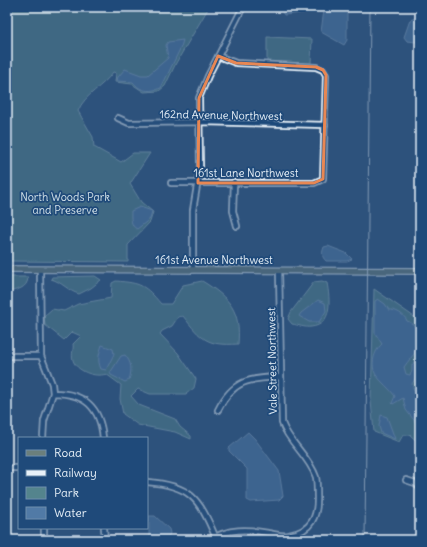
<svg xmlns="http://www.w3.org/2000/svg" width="427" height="547" font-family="Delius,sans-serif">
<rect width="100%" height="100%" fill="#2d527c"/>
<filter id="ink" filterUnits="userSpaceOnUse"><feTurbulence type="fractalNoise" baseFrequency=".025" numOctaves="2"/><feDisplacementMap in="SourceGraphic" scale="8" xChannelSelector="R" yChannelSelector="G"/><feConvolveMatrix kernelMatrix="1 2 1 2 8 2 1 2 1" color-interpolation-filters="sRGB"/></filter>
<g filter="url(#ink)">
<path fill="#54848d" stroke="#9ebac2" d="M 7,7 L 209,7 L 176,63 L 165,86 L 159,91 L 144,92 L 132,84 L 115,82 L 116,73 L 113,72 C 103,87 85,94 78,111 L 93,137 L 94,147 L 121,162 L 133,153 L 150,153 L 130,184 L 141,202 L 153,212 L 150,222 L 128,245 L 128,262 L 7,261 Z
M 267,37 L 312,39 L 311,63 L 267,62 Z
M 95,276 L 101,280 L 91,288 L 79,294 C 68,291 62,282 51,279 L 52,277 Z
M 7,277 L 28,277 C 28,289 16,290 7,292 Z
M 116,281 C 141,283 145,285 161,304 L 171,304 L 183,285 L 202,281 C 230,298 241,311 238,344 C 207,346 202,340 183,316 L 178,317 L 172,326 L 162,331 L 160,334 L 178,353 L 196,379 L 194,388 L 186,394 L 150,394 L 138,389 L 131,396 L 139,405 L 175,419 L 180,427 L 191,436 L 191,439 L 175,432 L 138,425 L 123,414 L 120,399 L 121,385 L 106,374 C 95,378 76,371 73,360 C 71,354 74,349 73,344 L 81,336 L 72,332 L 64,340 L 45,325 L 44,316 L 52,309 L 64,311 L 78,304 L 111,298 L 112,283 Z
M 322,281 L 327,283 C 330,299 333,325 311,327 C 305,328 298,325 292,324 L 288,319 L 291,312 L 314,282 Z
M 374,289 L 420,321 L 420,444 L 410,435 L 403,435 L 399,442 L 374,432 L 371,401 Z"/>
<path fill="#517aa6" stroke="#8daac7" d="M 286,7 L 311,7 L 310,12 L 284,15 L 282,12 Z
M 328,7 L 347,7 L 347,40 L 344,45 L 321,32 L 324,10 Z
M 420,16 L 420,35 L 416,42 L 407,41 L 404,37 L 410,20 Z
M 183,40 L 181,47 L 161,88 C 149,92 141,92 133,82 L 117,81 L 118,77 L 125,69 L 141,75 L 148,75 L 168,58 L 166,45 L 168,42 Z
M 140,207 L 152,211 L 150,219 L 137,229 C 130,226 131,217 131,211 Z
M 328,246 L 346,253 L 352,259 L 347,261 L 326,261 C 321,256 322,253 324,247 Z
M 378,299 L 385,304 L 389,310 C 395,309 405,315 407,321 C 418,324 423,341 416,351 C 413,356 408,361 404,367 L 406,374 L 410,375 L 412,371 L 412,365 L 420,355 L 420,377 L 416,377 L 412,384 L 414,391 L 420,395 L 420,435 L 417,424 L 406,410 L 403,398 L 393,404 L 392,403 L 395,396 C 390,389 381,382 376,375 C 370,365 374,351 382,344 L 375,333 L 375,301 Z
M 318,300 L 325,303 L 326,311 L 319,322 L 309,322 L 299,316 L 301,313 Z
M 102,345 L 113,349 L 114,354 L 106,370 L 101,369 C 97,360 99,354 102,345 Z
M 125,355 C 132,363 132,370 129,380 L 125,382 L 111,375 L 110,373 L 121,356 Z
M 381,415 L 387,417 L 395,439 L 381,433 L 379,426 Z
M 248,432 L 255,439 L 279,471 L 283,496 L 279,500 L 251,502 L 247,500 L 247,469 L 229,451 L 229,448 Z
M 149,516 L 155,516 L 169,529 L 170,533 L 167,540 L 149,540 Z"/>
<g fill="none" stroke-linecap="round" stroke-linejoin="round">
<g stroke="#e8f1f8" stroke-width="8">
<path id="minor" d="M 118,118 L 129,123 L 204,122 L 325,125
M 234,182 L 233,211 L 237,226
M 171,183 L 314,183 L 323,179 L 326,75 L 323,70 L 316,67 L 236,63 L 218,56
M 40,270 L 41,356 L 52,384 L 53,393 C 85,393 100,407 103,438
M 193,270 L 193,210 L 200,168 L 199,98 L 208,76 L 243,7
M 7,356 L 41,356
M 218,410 C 233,380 249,378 281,377
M 43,438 L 44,421 L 53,393
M 7,468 L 19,468
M 406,480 L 415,483 L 420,487
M 147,482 C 190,485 199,498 215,536
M 44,528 L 44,540
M 104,528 L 105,540
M 210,540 C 228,528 248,529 268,533 C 275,534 283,537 289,535 C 312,531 318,516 317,495 C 317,489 317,482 316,477 C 309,456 289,443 282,423 L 279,271"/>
</g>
<g stroke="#e8f1f8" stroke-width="8">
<path id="major" d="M 7,269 L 420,271"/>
</g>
<use href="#minor" stroke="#1f4a7a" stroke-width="4.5"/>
<use href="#major" stroke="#6b7f7c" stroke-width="5.5"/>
<path stroke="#e8f1f8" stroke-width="1" d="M 365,540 L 370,7"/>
</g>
</g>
<path d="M0 0H427V547H0ZM 218,56 L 236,63 L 316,67 L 323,70 L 326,75 L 323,179 L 314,183 L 198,183 L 199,98 Z" fill="#2d527c" fill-opacity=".55" fill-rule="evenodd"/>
<path fill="none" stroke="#e88753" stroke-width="3" stroke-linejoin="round" d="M 218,56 L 236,63 L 316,67 L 323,70 L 326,75 L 323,179 L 314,183 L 198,183 L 199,98 Z"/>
<g text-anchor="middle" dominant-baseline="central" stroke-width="3.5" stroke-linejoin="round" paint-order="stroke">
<g font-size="11" fill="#e8f1f8" stroke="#1f4a7a">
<text transform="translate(221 115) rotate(1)">162nd Avenue Northwest</text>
<text x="246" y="173">161st Lane Northwest</text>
<text x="214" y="260">161st Avenue Northwest</text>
<text transform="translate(272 361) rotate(-91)">Vale Street Northwest</text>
</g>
<g font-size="11" fill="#d2e1e8" stroke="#1f4a7a">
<text x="65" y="197">North Woods Park<tspan x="65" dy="13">and Preserve</tspan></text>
</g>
</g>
<rect width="427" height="547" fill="none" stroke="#1f4a7a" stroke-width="24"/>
<rect x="12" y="12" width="403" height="523" fill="none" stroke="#e8f1f8" stroke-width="1.5" filter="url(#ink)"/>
<rect x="18" y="437" width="130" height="92" fill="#1f4a7a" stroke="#6f8dac"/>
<rect x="26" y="450" width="20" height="6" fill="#6b7f7c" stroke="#6f8dac"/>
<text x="54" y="457" font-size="12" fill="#e8f1f8">Road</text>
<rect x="26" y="470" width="20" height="6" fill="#e8f1f8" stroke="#6f8dac"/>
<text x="54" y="477" font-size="12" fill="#e8f1f8">Railway</text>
<rect x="26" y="487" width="20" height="12" fill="#54848d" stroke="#6f8dac"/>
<text x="54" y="497" font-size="12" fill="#e8f1f8">Park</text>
<rect x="26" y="507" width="20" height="12" fill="#517aa6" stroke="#6f8dac"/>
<text x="54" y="517" font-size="12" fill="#e8f1f8">Water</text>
</svg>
